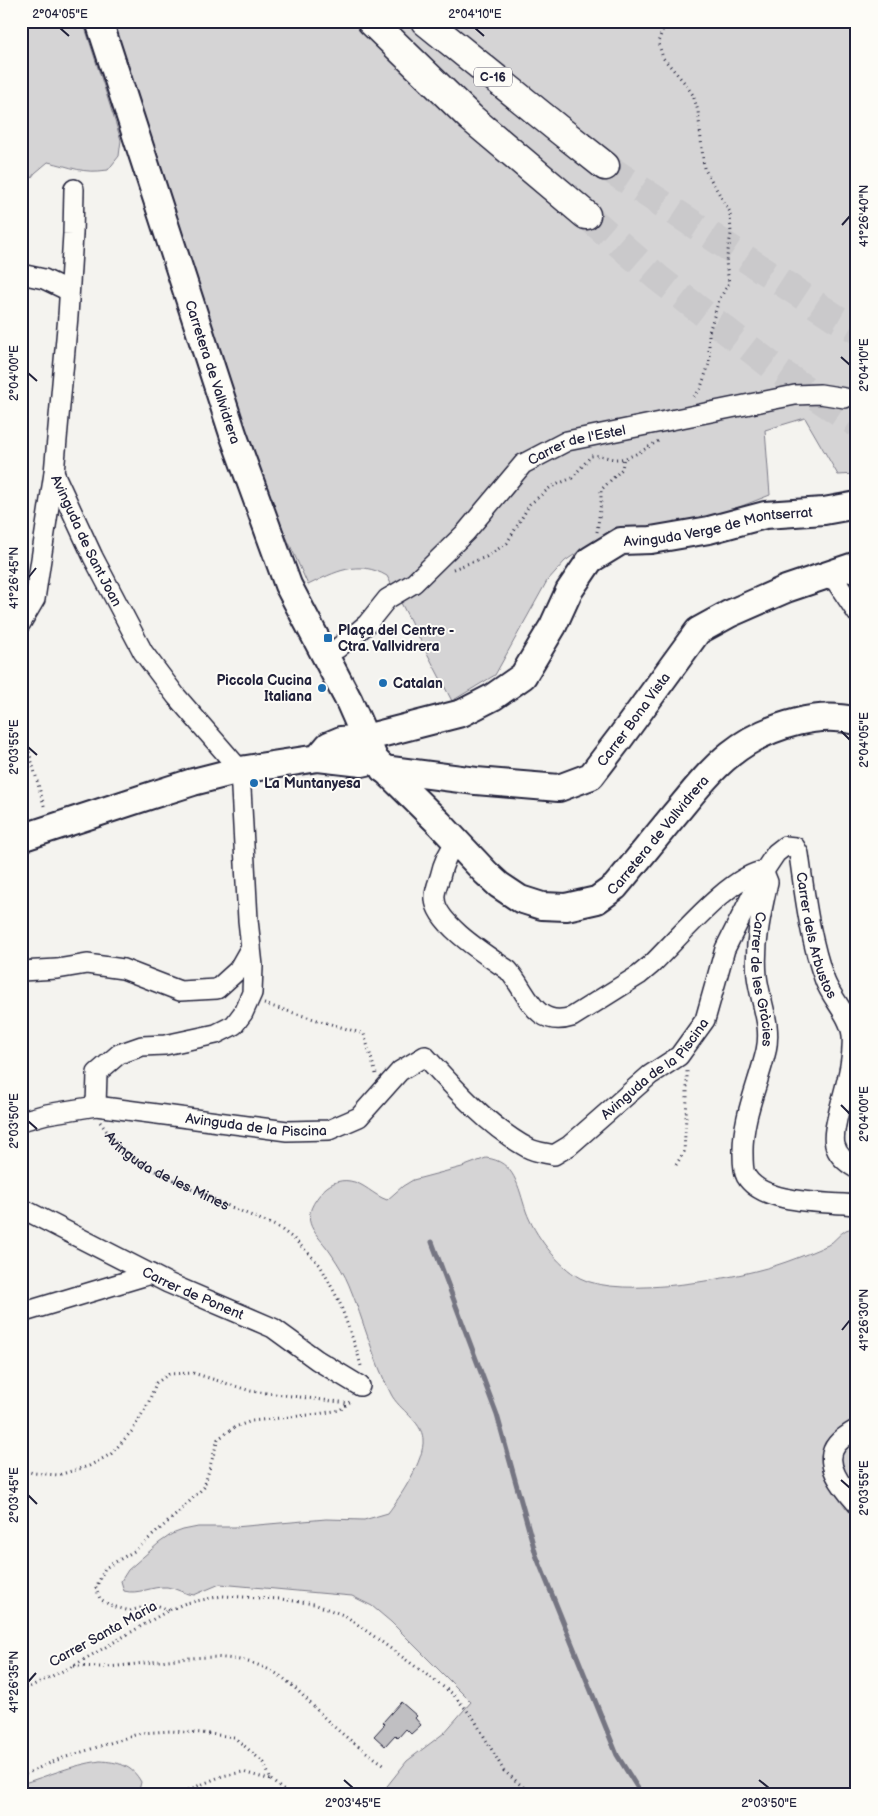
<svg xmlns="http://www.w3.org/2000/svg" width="878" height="1816" font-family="'Balsamiq Sans',sans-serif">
<rect width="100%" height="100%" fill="#f4f3ef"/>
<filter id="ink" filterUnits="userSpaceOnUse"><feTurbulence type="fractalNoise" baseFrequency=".02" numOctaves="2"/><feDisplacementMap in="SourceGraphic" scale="10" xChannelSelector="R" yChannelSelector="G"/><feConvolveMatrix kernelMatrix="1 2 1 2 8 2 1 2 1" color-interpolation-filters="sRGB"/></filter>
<g filter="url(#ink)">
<path fill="#d5d4d5" stroke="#7c7b88" d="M 21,21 L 83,21 L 121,140 L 119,156 L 108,170 C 81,174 73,167 48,162 L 35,173 L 21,191 Z
M 112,21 L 857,21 L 857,474 L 838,475 L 805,418 L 765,430 L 770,495 L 706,520 L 673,528 L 637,527 L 599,538 L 565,561 L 547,581 L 495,675 L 452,701 L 387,576 C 358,559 335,572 308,585 L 267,494 Z
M 486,1158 C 515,1161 518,1187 526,1211 C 534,1234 558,1266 580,1278 C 621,1300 742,1278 786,1262 C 800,1257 815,1251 828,1245 C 835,1241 839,1234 846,1230 C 849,1229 853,1228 857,1227 L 857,1795 L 380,1795 L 407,1761 L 444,1733 L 471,1702 L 391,1622 L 372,1606 L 352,1596 L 220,1584 L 194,1595 C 184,1594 176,1588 167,1587 C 152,1586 138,1595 124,1591 L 121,1581 L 128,1570 L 159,1543 L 172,1534 L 183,1530 L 198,1527 L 235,1527 L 326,1519 L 364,1520 L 388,1513 C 400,1497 425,1460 423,1439 C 422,1421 399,1410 391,1394 C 373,1360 364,1321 349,1285 C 345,1275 338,1264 332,1255 C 317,1232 296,1223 321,1193 C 328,1184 339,1179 350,1181 C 364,1183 373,1195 387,1200 L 403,1186 L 413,1180 L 462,1167 Z
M 100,1761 C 118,1762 132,1765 141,1782 L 138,1795 L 21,1795 L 21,1784 C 47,1776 72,1765 100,1761 Z"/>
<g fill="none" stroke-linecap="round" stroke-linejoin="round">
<path stroke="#757582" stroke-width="5" d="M 432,1242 L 497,1415 L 536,1555 L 617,1755 L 642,1795"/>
</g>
<path fill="#c0bfc2" stroke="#22223b" d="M 401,1702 L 417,1716 L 415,1718 L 421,1725 L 411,1734 L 406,1729 L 398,1738 L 395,1735 L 385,1746 L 374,1736 L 385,1724 L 383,1722 Z"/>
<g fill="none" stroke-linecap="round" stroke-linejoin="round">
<path stroke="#cac9cb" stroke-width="28" stroke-dasharray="28 14" stroke-linecap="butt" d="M 605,166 L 836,318 L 857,330
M 586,215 L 658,278 L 780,372 L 857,424"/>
<g stroke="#22223b" stroke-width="22">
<g id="street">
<path d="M 21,274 L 44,279 L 69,291"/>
<path id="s2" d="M 54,473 L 93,557 L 143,652 L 176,696 L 240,770 L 248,920 L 253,966 L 252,993 L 243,1013 L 234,1025 L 216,1034 L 165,1045 L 142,1046 L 119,1054 L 97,1073 L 96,1106"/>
<path d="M 831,574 L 857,613"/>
<path d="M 21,623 L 35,599 L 54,473 L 68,316 L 73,234 L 74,189"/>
<path id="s3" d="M 324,655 L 338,648 L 367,624 L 387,599 L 414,583 L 466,532 L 523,464 L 567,441 L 795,395 L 820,394 L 845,398"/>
<path d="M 456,843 C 447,853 443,863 440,877 C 438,883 434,892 435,899 C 436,924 488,956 508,970 C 528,992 534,1029 572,1017 L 639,975 L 651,965 C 676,941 731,874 764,871"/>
<path id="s4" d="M 766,877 L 768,882 C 761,913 754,944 757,976 C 760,1002 772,1024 766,1051 C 758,1086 742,1117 743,1154 C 743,1160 743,1171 746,1176 C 763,1205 827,1202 857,1205"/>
<path d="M 21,971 L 57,969 L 87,964 L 123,969 L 180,991 L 217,989 L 238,970 L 251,947"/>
<path id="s5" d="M 21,1121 L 47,1114 L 96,1106 L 287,1131 L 329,1130 L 359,1117 L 400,1071 L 425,1056 C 454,1088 490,1128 528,1148 C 535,1152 546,1153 554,1155 L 569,1146 L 650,1075 L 679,1056 L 705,1020 L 725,949 L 764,871 L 776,853 L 785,846 L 795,847 L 799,854 C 805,897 810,940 825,981 C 832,999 850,1016 852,1035 C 854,1060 845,1087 839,1111 C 832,1139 829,1153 857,1169"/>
<path id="s6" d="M 21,1208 L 168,1283 L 273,1328 L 317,1360 L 360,1386"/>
<path d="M 21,1313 L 151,1274"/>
<path d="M 857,1429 C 850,1433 842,1438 837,1444 C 821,1463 844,1489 857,1504"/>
</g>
</g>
<g stroke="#22223b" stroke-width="30">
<g id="secondary">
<path id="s7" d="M 99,21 L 233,434 L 288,585 L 349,701 L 375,760 L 439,823 L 486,873 L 499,885 L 520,899 L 542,906 L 566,907 L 597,900 L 615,887 C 637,861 658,834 680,808 C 715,765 740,736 797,722 C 816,717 837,716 857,721"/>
<path id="s8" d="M 318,758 L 329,745 L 341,740 L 365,738 L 462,713 L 493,697 L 523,676 L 553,626 L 569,591 L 590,560 L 621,541 L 651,540 L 709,530 L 765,515 L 824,511 L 857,505"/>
<path id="s9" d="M 383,769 L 476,781 L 559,788 L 591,776 L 620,738 L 698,631 L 729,614 L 786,589 L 857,565"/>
<path d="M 21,838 L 143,798 L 193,782 L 240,770 L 318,758 L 362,763 L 375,760"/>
</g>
</g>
<g stroke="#22223b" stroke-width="31">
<path id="highway" d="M 371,21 L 471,118 L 586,215
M 425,21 L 562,132 L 605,166"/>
</g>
<g stroke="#22223b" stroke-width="3" stroke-dasharray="1 4" stroke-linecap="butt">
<path d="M 666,21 L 658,42 L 663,58 L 684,82 L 693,95 L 698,111 L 704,168 L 730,212 L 731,234 L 726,262 L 729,283 L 719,300 L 709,332 L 709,364 L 700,390 L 693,398"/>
<path d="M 597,532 L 601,502 L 601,490 L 622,469 L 624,457"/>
<path d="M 453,569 L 486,557 L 507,543 L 530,504 L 551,487 L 572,478 L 591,456 C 602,454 610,460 619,459 C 633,458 648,447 660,440"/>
<path d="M 21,723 L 45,809"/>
<path d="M 264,1004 L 364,1034 L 376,1074"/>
<path id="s1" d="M 100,1122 L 117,1145 L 143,1165 L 224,1204 L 278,1227 L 294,1239 L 320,1265 L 339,1301 L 357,1351 L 361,1366"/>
<path d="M 676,1165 L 684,1152 L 687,1098 L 687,1071"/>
<path d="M 21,1469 L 33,1473 L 58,1475 L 89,1466 L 111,1454 L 132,1431 L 148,1404 L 156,1383 L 169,1374 L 193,1373 L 251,1391 L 348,1403"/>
<path d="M 169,1610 L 154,1604 L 130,1611 L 112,1606 L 100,1599 L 96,1588 L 105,1568 L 136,1550 L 178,1513 L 204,1487 L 218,1439 L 235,1427 L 252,1421 L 318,1414 L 340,1410 L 352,1400"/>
<path d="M 74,1666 C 84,1666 95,1667 105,1667 C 161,1664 225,1643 277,1674 C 294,1684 315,1709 330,1723 C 347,1739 366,1752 385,1765"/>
<path d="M 21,1691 L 73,1666 L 169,1610 L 186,1603 L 222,1596 L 281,1599 L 314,1604 L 346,1616 L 453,1694 L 474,1719 L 504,1771 L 533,1795"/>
<path d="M 21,1776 L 57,1760 L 141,1733 L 171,1731 L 202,1733 L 234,1737 L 264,1763 L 271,1780 L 243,1772 L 222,1776 L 176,1795"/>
<path d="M 271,1780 L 289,1795"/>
</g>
<use href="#street" stroke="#fdfcf7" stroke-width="19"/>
<use href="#secondary" stroke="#fdfcf7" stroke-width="26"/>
<use href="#highway" stroke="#fdfcf7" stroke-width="28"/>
</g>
</g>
<path fill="none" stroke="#22223b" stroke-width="2" d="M 60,28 L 69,36M 475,28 L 484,36M 842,225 L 850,216M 841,357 L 850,365M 28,373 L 37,381M 28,578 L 36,568M 841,731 L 850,740M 28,747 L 37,755M 841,1105 L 850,1114M 28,1121 L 37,1129M 842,1330 L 850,1320M 841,1480 L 850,1488M 28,1495 L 37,1504M 28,1682 L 36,1673M 344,1780 L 353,1788M 759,1780 L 769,1788"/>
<g fill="#1f6fb2" stroke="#fdfcf7" stroke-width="2">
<rect x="323" y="633" width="10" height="10" rx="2.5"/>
<circle cx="383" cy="683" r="5"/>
<circle cx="322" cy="688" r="5"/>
<circle cx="254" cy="783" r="5"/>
</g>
<g text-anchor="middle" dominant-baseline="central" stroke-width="4" stroke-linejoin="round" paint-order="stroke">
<rect fill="#fdfcf7" stroke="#646373" stroke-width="1" x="474" y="67.5" width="38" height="19" rx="4"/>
<g font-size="12" font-weight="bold" fill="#22223b">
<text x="493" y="77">C-16</text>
</g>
<g font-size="14" fill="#22223b" stroke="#fdfcf7">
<text stroke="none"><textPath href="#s7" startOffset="369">Carretera de Vallvidrera</textPath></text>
<text stroke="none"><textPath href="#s3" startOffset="336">Carrer de l'Estel</textPath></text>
<text stroke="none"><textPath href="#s8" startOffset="495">Avinguda Verge de Montserrat</textPath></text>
<text stroke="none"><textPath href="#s2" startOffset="75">Avinguda de Sant Joan</textPath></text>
<text stroke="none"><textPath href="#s9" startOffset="282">Carrer Bona Vista</textPath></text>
<text stroke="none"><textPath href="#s7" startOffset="1160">Carretera de Vallvidrera</textPath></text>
<text stroke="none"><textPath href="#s5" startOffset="1100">Carrer dels Arbustos</textPath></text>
<text stroke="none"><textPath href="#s4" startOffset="104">Carrer de les Gràcies</textPath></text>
<text stroke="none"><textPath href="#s5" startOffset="734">Avinguda de la Piscina</textPath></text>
<text stroke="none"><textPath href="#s5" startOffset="238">Avinguda de la Piscina</textPath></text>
<text stroke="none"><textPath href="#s1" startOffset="85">Avinguda de les Mines</textPath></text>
<text stroke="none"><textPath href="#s6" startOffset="192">Carrer de Ponent</textPath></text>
<text transform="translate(103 1634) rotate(-29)">Carrer Santa Maria</text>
</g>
<g font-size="14" font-weight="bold" fill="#22223b" stroke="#fdfcf7" text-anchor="start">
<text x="338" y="630">Plaça del Centre -<tspan x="338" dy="16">Ctra. Vallvidrera</tspan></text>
<text x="312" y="680" text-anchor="end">Piccola Cucina<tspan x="312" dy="16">Italiana</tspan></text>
<text x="393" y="683">Catalan</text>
<text x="264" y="783">La Muntanyesa</text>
</g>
</g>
<rect width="878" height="1816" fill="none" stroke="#fdfcf7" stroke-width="55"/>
<rect x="28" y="28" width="822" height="1760" fill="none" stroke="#22223b" stroke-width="2"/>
<g font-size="12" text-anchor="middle" fill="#22223b">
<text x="60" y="18">2°04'05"E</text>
<text x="475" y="18">2°04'10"E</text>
<text transform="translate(864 216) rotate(-90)" y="4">41°26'40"N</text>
<text transform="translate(864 365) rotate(-90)" y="4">2°04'10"E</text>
<text transform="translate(14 373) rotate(-90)" y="4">2°04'00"E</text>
<text transform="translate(14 578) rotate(-90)" y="4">41°26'45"N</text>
<text transform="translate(864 740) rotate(-90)" y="4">2°04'05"E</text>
<text transform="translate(14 747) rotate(-90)" y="4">2°03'55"E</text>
<text transform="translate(864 1114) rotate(-90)" y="4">2°04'00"E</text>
<text transform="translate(14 1121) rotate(-90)" y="4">2°03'50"E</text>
<text transform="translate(864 1320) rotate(-90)" y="4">41°26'30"N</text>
<text transform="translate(864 1488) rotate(-90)" y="4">2°03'55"E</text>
<text transform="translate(14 1495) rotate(-90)" y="4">2°03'45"E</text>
<text transform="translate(14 1682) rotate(-90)" y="4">41°26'35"N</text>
<text x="353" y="1807">2°03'45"E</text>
<text x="769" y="1807">2°03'50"E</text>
</g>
</svg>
